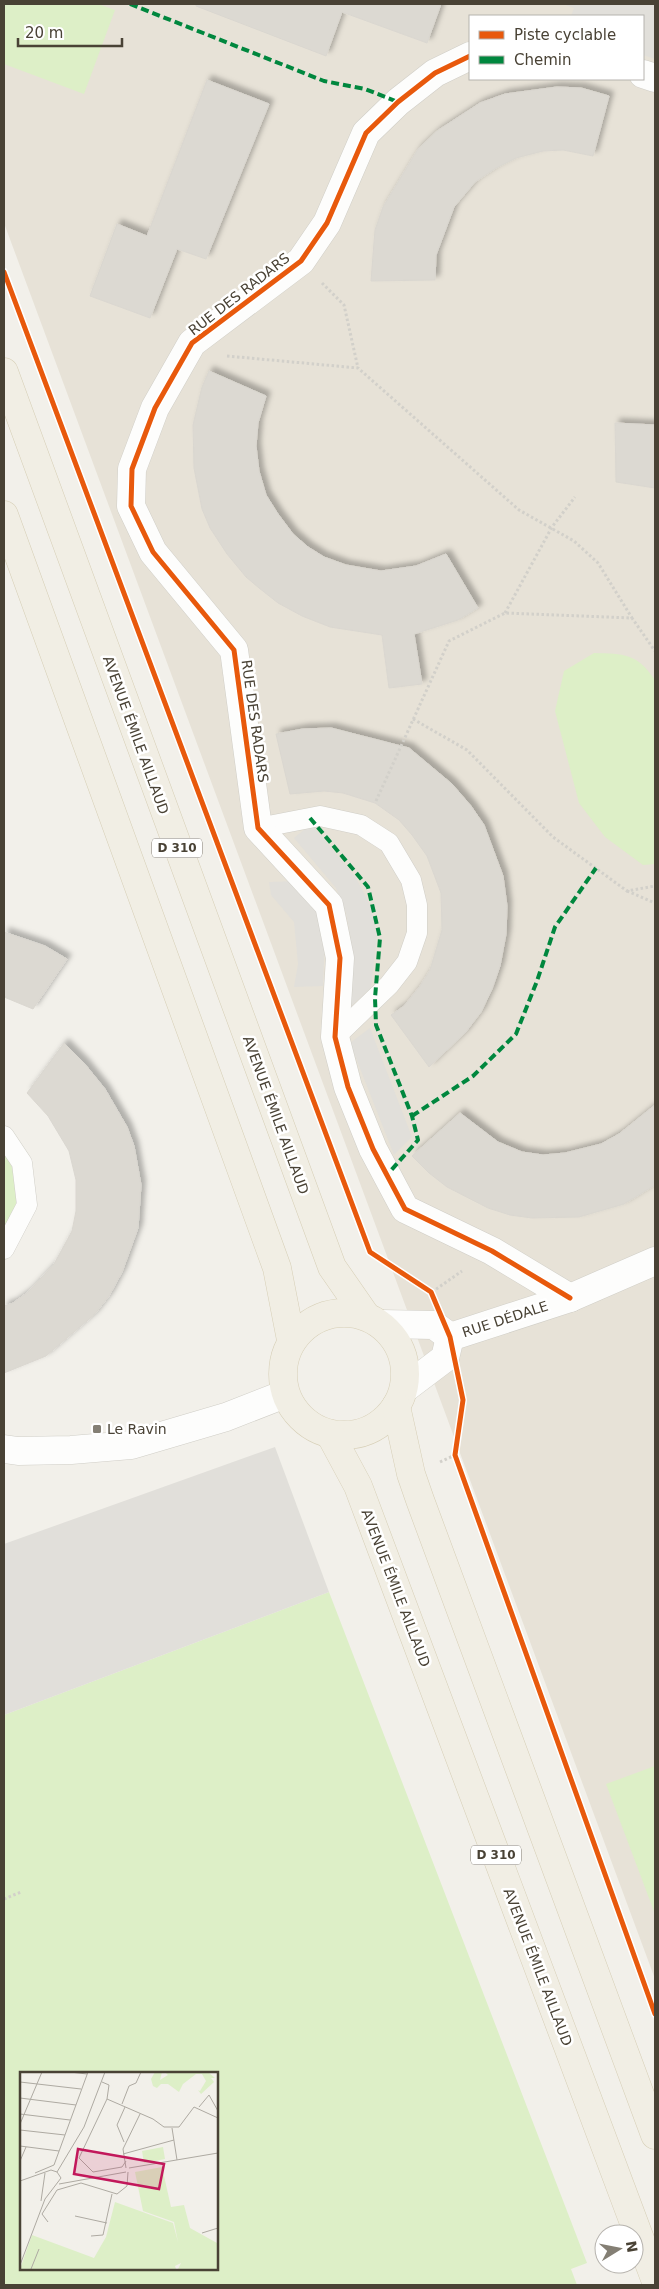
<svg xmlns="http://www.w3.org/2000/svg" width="659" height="2289" font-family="'DejaVu Sans',sans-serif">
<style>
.residential{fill:#e7e2d7;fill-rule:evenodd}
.green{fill:#ddefc7;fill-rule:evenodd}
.parking{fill:#e1dfda}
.building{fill:#dcd9d2;stroke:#dad7d0;filter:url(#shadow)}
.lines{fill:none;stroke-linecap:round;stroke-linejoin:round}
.service-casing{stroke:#d0cec7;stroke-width:21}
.minor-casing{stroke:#d0cec7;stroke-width:29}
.primary-casing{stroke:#d6ceb5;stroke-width:29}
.path{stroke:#d2d0ca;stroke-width:3;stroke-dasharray:2.5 2.5;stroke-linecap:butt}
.service{stroke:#fdfdfc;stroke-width:20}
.minor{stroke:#fdfdfc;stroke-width:28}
.primary{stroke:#f1eee4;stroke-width:28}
.quiet{stroke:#00873e;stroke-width:4;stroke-dasharray:8 4;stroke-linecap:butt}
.cycleway-casing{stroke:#fff;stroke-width:8}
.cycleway{stroke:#e8590c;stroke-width:5}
.poi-dot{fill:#847f74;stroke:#fff;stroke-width:2}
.labels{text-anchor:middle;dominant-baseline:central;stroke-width:5;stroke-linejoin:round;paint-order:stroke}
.shield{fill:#fff;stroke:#807b72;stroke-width:1}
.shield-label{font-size:12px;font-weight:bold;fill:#494235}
.street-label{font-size:14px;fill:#494235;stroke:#fff}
.poi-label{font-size:14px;fill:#494235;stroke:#fff;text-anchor:start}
.inset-road{fill:none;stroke:#aeaaa2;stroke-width:1}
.view{fill:#c2185b;fill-opacity:0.15;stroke:#c2185b;stroke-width:2.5}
.inset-edge{fill:none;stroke:#494235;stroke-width:2.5}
</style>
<defs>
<filter id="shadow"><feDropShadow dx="4.5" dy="-4.5" stdDeviation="2.5" flood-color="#0004"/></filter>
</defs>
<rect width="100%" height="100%" fill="#f2f0ea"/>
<path class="residential" d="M 4,4 L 655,4 L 655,1979 L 4,223 ZM 470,16 L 643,16 L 643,79 L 470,79 Z"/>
<g class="green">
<path d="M 4,4 L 98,4 L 115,10 L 84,94 L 4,64 Z"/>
<path d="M 594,653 C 624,654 637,653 655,680 L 655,864 L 643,865 L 605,837 L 579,803 L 555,711 L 564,671 Z"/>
<path d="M 4,1154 C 26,1183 18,1205 4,1235 Z"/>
<path d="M 329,1592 L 587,2263 L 571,2269 L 577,2285 L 4,2285 L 4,1715 ZM 21,2073 L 216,2073 L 216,2268 L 21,2268 Z"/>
<path d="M 655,1766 L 655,1914 L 606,1784 Z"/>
</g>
<g class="parking">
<path d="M 563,4 L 655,4 L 655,59 L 643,55 L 643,16 L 571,16 L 574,8 Z"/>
<path d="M 311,824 L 356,878 L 370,905 L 377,935 L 371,988 L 348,1009 L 351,940 L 346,913 L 336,888 L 294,838 Z"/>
<path d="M 297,881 L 319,913 L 325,935 L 323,986 L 294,987 L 298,964 L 294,922 L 271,895 L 269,882 Z"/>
<path d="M 370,1028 L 412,1137 L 394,1155 L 350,1043 Z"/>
<path d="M 275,1447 L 329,1592 L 4,1715 L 4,1544 Z"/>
</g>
<g class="building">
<path d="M 196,4 L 441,4 L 427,43 L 342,12 L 326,56 L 196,6 Z"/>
<path d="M 207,80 L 269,104 L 206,259 L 177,249 L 150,318 L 90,296 L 117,224 L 147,236 Z"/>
<path d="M 557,87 L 581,88 L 609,96 L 593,156 L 563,150 L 543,151 L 516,158 L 496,168 L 475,182 L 454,207 L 436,255 L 435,280 L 371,281 L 375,230 L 383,207 L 418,149 L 437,131 L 480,103 L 505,94 Z"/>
<path d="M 209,371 L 266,396 L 258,423 L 256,446 L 259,471 L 266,495 L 278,514 L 293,534 L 308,547 L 324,557 L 346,565 L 381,571 L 416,566 L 446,554 L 478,608 L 458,620 L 414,634 L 422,684 L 389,688 L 382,635 L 330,627 L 302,616 L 278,603 L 259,588 L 246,577 L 227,554 L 210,528 L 202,509 L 194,468 L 193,425 L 202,387 Z"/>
<path d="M 615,423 L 655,425 L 655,488 L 616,482 Z"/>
<path d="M 331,728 L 409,748 L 452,784 L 471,806 L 484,825 L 503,876 L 507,906 L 506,934 L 500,966 L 492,989 L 481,1012 L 465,1033 L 429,1067 L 391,1015 L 404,1006 L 420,986 L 430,970 L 442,930 L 441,893 L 427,856 L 412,835 L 399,820 L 375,803 L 343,793 L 324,791 L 290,794 L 276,734 L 303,729 Z"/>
<path d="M 4,932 L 45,946 L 67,959 L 33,1009 L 4,997 Z"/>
<path d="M 64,1043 L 84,1063 L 105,1089 L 127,1127 L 134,1146 L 141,1185 L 138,1228 L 122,1272 L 109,1296 L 94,1315 L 46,1356 L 4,1373 L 4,1306 L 13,1303 L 28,1292 L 54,1264 L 72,1231 L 76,1211 L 76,1180 L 69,1151 L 48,1116 L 27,1093 Z"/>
<path d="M 655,1105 L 655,1185 L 624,1204 L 579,1217 L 532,1218 L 510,1215 L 488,1208 L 447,1187 L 429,1173 L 412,1156 L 460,1113 L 498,1142 L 522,1152 L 543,1155 L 565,1153 L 601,1144 L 619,1134 Z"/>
</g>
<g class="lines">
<g class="service-casing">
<g id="service">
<path d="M 258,828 L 320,816 L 361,825 L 389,843 L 411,880 L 417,905 L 417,933 L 407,962 L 389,985 L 335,1037"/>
<path d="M 4,1136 L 22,1163 L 27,1205 L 4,1249"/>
</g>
</g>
<g class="minor-casing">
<g id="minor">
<path d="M 470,56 L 435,73 L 398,102 L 366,133 L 327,223 L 301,261 L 192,343 L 155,408 L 132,469 L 131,506 L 153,552 L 234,650 L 258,828 L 329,905 L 340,958 L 335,1037 L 348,1087 L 373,1149 L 405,1209 L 492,1251 L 570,1298"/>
<path d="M 643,74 L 655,78"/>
<path d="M 381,1324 L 434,1325 L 450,1337"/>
<path d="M 450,1337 L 570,1298 L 655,1261"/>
<path d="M 404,1389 L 445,1358 L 450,1337"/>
<path d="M 4,1449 L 18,1451 L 71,1450 L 131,1445 L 226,1417 L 285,1394"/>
</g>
</g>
<g class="primary-casing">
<g id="primary">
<path d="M 4,372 L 332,1267 L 366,1316"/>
<path d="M 4,515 L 277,1268 L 291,1340"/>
<circle cx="344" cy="1374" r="61"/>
<path d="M 396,1406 L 411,1474 L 420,1500 L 655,2135"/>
<path d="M 330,1434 L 358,1486 L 655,2279"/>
</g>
</g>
<g class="path">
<path d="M 4,272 L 370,1252 L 431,1292"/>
<path d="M 322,283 L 344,305 L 358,368"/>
<path d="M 227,356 L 358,368 L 519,510 L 574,541 L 598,563 L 632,618"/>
<path d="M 505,613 L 552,527 L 575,497"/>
<path d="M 413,719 L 467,750 L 553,837 L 627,891 L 655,886"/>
<path d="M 376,801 L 449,641 L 505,613 L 632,618 L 655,651"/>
<path d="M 627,891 L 655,903"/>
<path d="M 4,997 L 4,996"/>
<path d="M 432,1292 L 462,1271"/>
<path d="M 460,1386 L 463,1400 L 455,1455 L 655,2014"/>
<path d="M 440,1462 L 455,1455"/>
<path d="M 4,1899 L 21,1892"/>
</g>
<use href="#service" class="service"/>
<use href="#minor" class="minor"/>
<use href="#primary" class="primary"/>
<g class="quiet">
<path d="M 130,4 L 324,81 L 365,89 L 398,102"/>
<path d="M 310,818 L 368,887 L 380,938 L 375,998 L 376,1025 L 412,1116 L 418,1140 L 387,1175"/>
<path d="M 412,1116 L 473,1076 L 516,1034 L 537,981 L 555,927 L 596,868"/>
</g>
<g class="cycleway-casing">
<g id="cycleway">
<path d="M 470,56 L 435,73 L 398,102 L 366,133 L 327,223 L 301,261 L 192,343 L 155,408 L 132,469 L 131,506 L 153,552 L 234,650 L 258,828 L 329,905 L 340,958 L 335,1037 L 348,1087 L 373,1149 L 405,1209 L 492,1251 L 570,1298"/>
<path d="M 4,272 L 370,1252 L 431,1292 L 450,1337 L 463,1400 L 455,1455 L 655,2014"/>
</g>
</g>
<use href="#cycleway" class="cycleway"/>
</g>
<rect class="poi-dot" x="92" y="1424" width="10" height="10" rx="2.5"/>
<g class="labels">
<g class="shield">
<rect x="152" y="838.5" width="50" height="19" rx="4"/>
<rect x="471" y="1845.5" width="50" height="19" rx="4"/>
</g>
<g class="shield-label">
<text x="177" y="848">D 310</text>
<text x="496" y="1855">D 310</text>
</g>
<g class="street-label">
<text transform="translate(239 294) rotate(-38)">RUE DES RADARS</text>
<text transform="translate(255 721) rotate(82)">RUE DES RADARS</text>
<text transform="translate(136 735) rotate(70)">AVENUE ÉMILE AILLAUD</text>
<text transform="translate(276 1115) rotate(70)">AVENUE ÉMILE AILLAUD</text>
<text transform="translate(505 1319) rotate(-18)">RUE DÉDALE</text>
<text transform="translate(396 1588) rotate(69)">AVENUE ÉMILE AILLAUD</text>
<text transform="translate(538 1967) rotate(69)">AVENUE ÉMILE AILLAUD</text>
</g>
<g class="poi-label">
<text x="107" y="1429">Le Ravin</text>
</g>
</g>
<g transform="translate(20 2072)">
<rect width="198" height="198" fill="#f2f0ea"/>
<path d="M 135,0 L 142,0 L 140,8 L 148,3 L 145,0 L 188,0 L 195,6 L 191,6 L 194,10 L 181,22 L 178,18 L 180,19 L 186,9 L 182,2 L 176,2 L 163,12 L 159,20 L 148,12 L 141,12 L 137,16 L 133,14 L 131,7 ZM 143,75 L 145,87 L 124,91 L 122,79 ZM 142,95 L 151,135 L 164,133 L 170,156 L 197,171 L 197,197 L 158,197 L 161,191 L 155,194 L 156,197 L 0,197 L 12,163 L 74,186 L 86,165 L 95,130 L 153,151 L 158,170 L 154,150 L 123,139 L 115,100 Z" fill="#ddefc7"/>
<path class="inset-road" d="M 50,0 L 67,2M 0,10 L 61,17M 82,10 L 89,13 L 87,27 L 133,47 L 144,55 L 159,55 L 174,35 L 198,46M 0,26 L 56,33M 87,27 L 59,86 L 73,100 L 102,95 L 106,89M 102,32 L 109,14 L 116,11 L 121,0M 179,35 L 189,23 L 198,39M 0,42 L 50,48M 0,52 L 22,0M 152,56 L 157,88M 0,58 L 45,63M 104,70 L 97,53 L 105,35M 0,74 L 39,79M 103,82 L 154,68M 0,89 L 6,75M 106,96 L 103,77 L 120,42M 109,96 L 198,81M 37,100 L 64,55 L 85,0M 15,101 L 34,93 L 68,0M 0,109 L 31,98 L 37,100 L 41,106 L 25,127 L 0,193M 39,112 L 106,100M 21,129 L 25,101M 55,144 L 87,151M 28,150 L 22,142 L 37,118 L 61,111 L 97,122 L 107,114 L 108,100M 182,161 L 198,156M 71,164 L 83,163 L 92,122M 11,197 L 19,177"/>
<path class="view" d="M 58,77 L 144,92 L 139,117 L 54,102 Z"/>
<rect width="198" height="198" class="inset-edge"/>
</g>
<rect width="659" height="2289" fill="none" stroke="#494235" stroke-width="10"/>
<rect x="469" y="15" width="175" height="65" fill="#ffffff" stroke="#b6b3ae"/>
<rect x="479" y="31" width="25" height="8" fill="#e8590c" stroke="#b6b3ae"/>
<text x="514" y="40" font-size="15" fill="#494235">Piste cyclable</text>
<rect x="479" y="56" width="25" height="8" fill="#00873e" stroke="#b6b3ae"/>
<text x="514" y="65" font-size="15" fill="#494235">Chemin</text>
<g transform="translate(619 2249) rotate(80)"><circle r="24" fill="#ffffff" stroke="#b6b3ae"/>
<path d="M0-4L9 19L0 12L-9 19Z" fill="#847f74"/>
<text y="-8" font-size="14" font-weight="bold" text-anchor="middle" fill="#494235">N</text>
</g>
<path d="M18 38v8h104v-8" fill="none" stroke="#494235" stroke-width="2.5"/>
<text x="25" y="38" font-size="15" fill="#494235" stroke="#ffffff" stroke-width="4" paint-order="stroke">20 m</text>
</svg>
